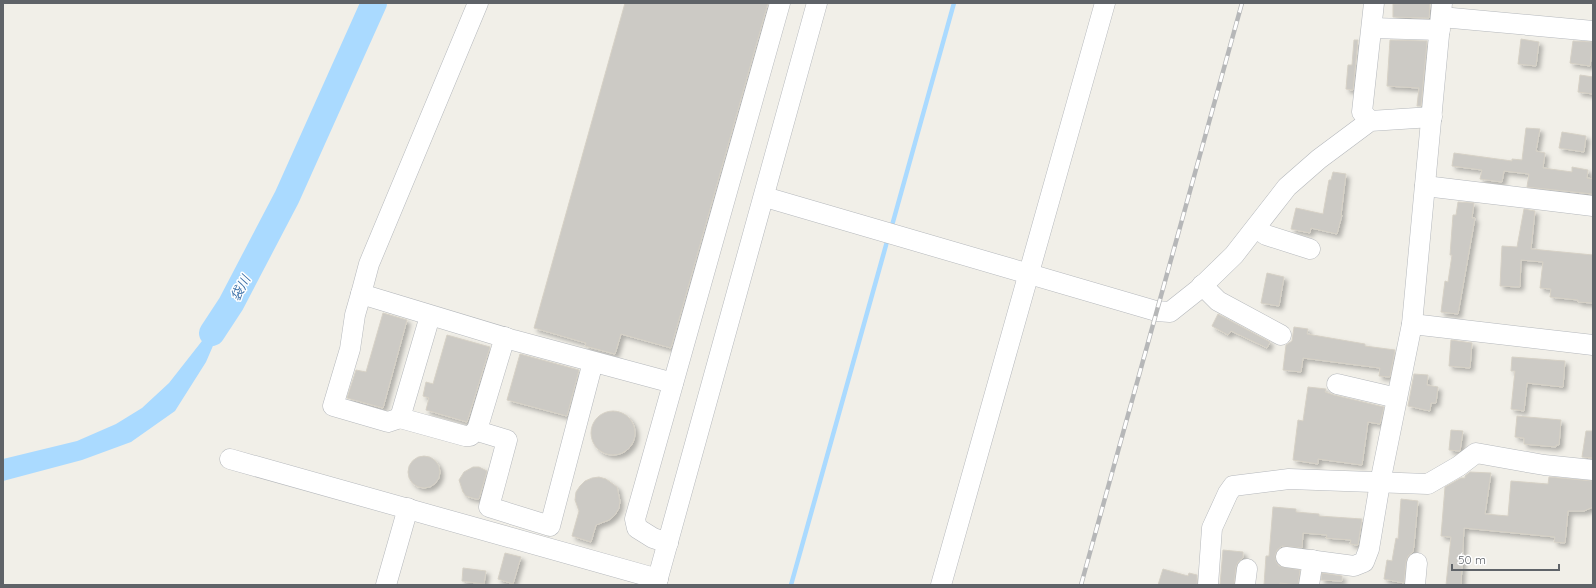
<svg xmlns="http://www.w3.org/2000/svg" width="1596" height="588" font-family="Quicksand,'Noto Sans JP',sans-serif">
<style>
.water{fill:#aadaff}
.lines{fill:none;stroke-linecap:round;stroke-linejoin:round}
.stream{stroke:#aadaff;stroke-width:4.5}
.river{stroke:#aadaff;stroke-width:26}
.building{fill:#cccac5;stroke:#d6d1c6;filter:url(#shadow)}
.minor-casing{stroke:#b5b8bc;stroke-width:21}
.minor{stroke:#fff;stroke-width:20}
.rail-casing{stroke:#b6b7b8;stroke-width:4.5}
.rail{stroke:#fff;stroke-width:3;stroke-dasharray:9;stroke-linecap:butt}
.labels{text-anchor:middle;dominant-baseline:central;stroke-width:3;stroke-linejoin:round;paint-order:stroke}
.water-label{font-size:13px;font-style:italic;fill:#4174aa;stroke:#fff}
</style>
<defs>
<filter id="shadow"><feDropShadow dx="3.5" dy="3.5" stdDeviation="2" flood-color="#0004"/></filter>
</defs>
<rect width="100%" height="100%" fill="#f1efe8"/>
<path class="water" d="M 231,304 L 206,362 L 175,411 L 131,442 L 82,460 L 3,481 L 3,459 L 77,441 L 116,424 L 142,408 L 169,383 Z"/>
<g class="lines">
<g class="stream">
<path d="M 891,229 L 954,3"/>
<path d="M 791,585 L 888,238"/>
</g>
<path class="river" d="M 212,333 L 231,304 L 287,197 L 374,3"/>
</g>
<g class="building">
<path d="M 625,3 L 768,3 L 671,348 L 621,334 L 615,354 L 585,346 L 586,343 L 534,328 Z"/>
<path d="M 1417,3 L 1430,3 L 1429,18 L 1393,17 L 1393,4 Z"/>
<path d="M 1521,39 L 1539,42 L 1536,66 L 1518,64 Z"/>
<path d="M 1354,40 L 1358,40 L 1353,90 L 1346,89 L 1348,65 L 1352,65 Z"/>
<path d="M 1390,40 L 1427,41 L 1421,106 L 1417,106 L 1419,88 L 1387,86 Z"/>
<path d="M 1573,41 L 1593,42 L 1590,66 L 1570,63 Z"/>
<path d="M 1580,75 L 1593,77 L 1593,94 L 1578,92 Z"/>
<path d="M 1526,128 L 1540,129 L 1536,151 L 1545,153 L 1543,168 L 1572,172 L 1572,167 L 1588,170 L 1587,178 L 1593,179 L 1593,194 L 1527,187 L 1529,174 L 1504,171 L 1502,182 L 1480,179 L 1482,170 L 1452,166 L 1454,153 L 1512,161 L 1512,159 L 1522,160 Z"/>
<path d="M 1562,132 L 1586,136 L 1584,152 L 1559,148 Z"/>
<path d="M 1333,172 L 1346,174 L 1341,215 L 1342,215 L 1337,234 L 1311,228 L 1310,233 L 1291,229 L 1296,208 L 1323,214 L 1329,180 L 1331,180 Z"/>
<path d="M 1458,202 L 1474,203 L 1472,218 L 1475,218 L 1458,314 L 1441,312 L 1445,281 L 1448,282 L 1452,255 L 1450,255 L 1453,215 L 1456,215 Z"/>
<path d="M 1524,209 L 1535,211 L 1531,249 L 1593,255 L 1593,303 L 1578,302 L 1578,300 L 1550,297 L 1551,289 L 1540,288 L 1543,262 L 1521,260 L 1520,287 L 1500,286 L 1502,246 L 1517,247 Z"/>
<path d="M 1267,273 L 1284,277 L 1279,306 L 1261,303 Z"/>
<path d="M 383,313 L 407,320 L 383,408 L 347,398 L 356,370 L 366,372 Z"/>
<path d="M 1218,314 L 1270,342 L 1267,348 L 1231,331 L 1228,335 L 1212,326 Z"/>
<path d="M 1294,327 L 1308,329 L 1307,334 L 1365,344 L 1365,346 L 1395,350 L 1390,377 L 1379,376 L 1380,368 L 1303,358 L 1301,372 L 1283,370 L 1286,345 L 1292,341 Z"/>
<path d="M 447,335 L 490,347 L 467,422 L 426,410 L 429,398 L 423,396 L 426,382 L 433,384 Z"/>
<path d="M 1451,340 L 1472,343 L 1470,368 L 1449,366 Z"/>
<path d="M 520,354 L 579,370 L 567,416 L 507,400 Z"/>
<path d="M 1512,357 L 1565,361 L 1563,387 L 1527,383 L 1524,411 L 1511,409 L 1515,371 L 1511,371 Z"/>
<path d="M 1414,374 L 1428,375 L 1427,385 L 1438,387 L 1436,403 L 1431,403 L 1430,411 L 1408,406 Z"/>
<path d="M 1308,387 L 1326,389 L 1325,392 L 1334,395 L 1384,407 L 1380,424 L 1368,422 L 1362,465 L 1318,459 L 1318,464 L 1293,460 L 1298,420 L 1303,421 Z"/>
<circle cx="613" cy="433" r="22"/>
<path d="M 1517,416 L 1561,420 L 1559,445 L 1556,445 L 1556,447 L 1524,444 L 1524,438 L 1515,437 Z"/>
<path d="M 1451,430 L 1463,431 L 1460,451 L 1449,450 Z"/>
<path d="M 1586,431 L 1593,431 L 1593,458 L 1582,457 Z"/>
<circle cx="424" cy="472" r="16"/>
<path d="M 473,467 L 479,467 L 487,471 L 479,499 L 476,499 L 466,496 L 463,492 L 459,480 L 464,472 Z"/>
<path d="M 1470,472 L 1491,473 L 1485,514 L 1508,516 L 1511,481 L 1548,484 L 1549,477 L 1593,481 L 1593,507 L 1584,511 L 1568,511 L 1565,543 L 1554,542 L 1555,537 L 1464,528 L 1461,585 L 1446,585 L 1451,537 L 1441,536 L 1445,487 L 1461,478 L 1465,478 L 1465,476 Z"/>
<path d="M 599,477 L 606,479 L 617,487 L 620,501 L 619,508 L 615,515 L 609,520 L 596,525 L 591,542 L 572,536 L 579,511 L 575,500 L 576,492 L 580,486 L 585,481 L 592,478 Z"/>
<path d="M 1401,499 L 1418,501 L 1414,545 L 1413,552 L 1408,556 L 1406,562 L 1404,583 L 1384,579 L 1387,560 L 1392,561 L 1396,538 L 1398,539 Z"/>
<path d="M 1273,507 L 1296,509 L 1296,512 L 1319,514 L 1319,516 L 1362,519 L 1358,545 L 1350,544 L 1351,540 L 1326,538 L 1327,535 L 1303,533 L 1302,548 L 1282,546 L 1277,550 L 1275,556 L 1276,562 L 1279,566 L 1300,570 L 1298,585 L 1280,583 L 1280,585 L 1264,585 L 1266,556 L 1269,556 Z"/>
<path d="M 1223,550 L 1243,552 L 1243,558 L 1238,562 L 1236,567 L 1234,585 L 1220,585 Z"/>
<path d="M 505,553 L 521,557 L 513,584 L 498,579 Z"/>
<path d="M 463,568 L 486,571 L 484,584 L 462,581 Z"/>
<path d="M 1163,569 L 1188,576 L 1189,573 L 1197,575 L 1197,585 L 1158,585 Z"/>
<path d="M 1322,573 L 1342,576 L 1342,581 L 1321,580 Z"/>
</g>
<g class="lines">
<g class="minor-casing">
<g id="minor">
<path d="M 1441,17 L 1593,31"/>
<path d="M 1372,28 L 1440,30"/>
<path d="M 1370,121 L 1362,112 L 1374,3"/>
<path d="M 1425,186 L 1593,206"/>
<path d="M 765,197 L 1156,311 L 1170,312 L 1199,289 L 1234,255 L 1287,187 L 1319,159 L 1370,121 L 1432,117"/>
<path d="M 1256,228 L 1266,235 L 1310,249"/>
<path d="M 1202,285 L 1218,301 L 1281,335"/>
<path d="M 361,294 L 369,264 L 478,3"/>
<path d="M 430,316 L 400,418 L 465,436 L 470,436 L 477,430 L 484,433 L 507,440 L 489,507 L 550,526 L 593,362"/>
<path d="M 1412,324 L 1593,345"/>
<path d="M 1337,384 L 1397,398"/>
<path d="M 400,418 L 388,422 L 333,406 L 350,349 L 355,315 L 361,294 L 513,340 L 673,383"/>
<path d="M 477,430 L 505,337"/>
<path d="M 230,459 L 658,579"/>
<path d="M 668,543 L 653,538 L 637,528 L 635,519 L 780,3"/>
<path d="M 1286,557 L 1354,566 L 1364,562 L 1369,549 L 1380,483 L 1412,324 L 1442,3"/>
<path d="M 386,585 L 408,508"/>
<path d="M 656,585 L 817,3"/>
<path d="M 941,585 L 1105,3"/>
<path d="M 1208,585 L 1212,528 L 1228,493 L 1233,486 L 1289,479 L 1428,484 L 1459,466 L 1476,453 L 1544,465 L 1593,470"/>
<path d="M 1245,585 L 1247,569"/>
<path d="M 1309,585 L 1313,560"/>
<path d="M 1415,585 L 1417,563"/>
</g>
</g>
<use href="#minor" class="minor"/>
<g class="rail-casing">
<path id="rail" d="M 1081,585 L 1242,3"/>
</g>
<use href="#rail" class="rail"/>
</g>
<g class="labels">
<g class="water-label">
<text transform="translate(240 288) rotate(-62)">袋川</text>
</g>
</g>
<rect width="1596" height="588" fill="none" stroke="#5f6368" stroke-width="8"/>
<path d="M1452 564v6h107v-6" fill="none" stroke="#5f6368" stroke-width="2"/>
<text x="1458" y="564" font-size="12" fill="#5f6368" stroke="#ffffff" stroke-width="3" paint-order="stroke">50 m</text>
</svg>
